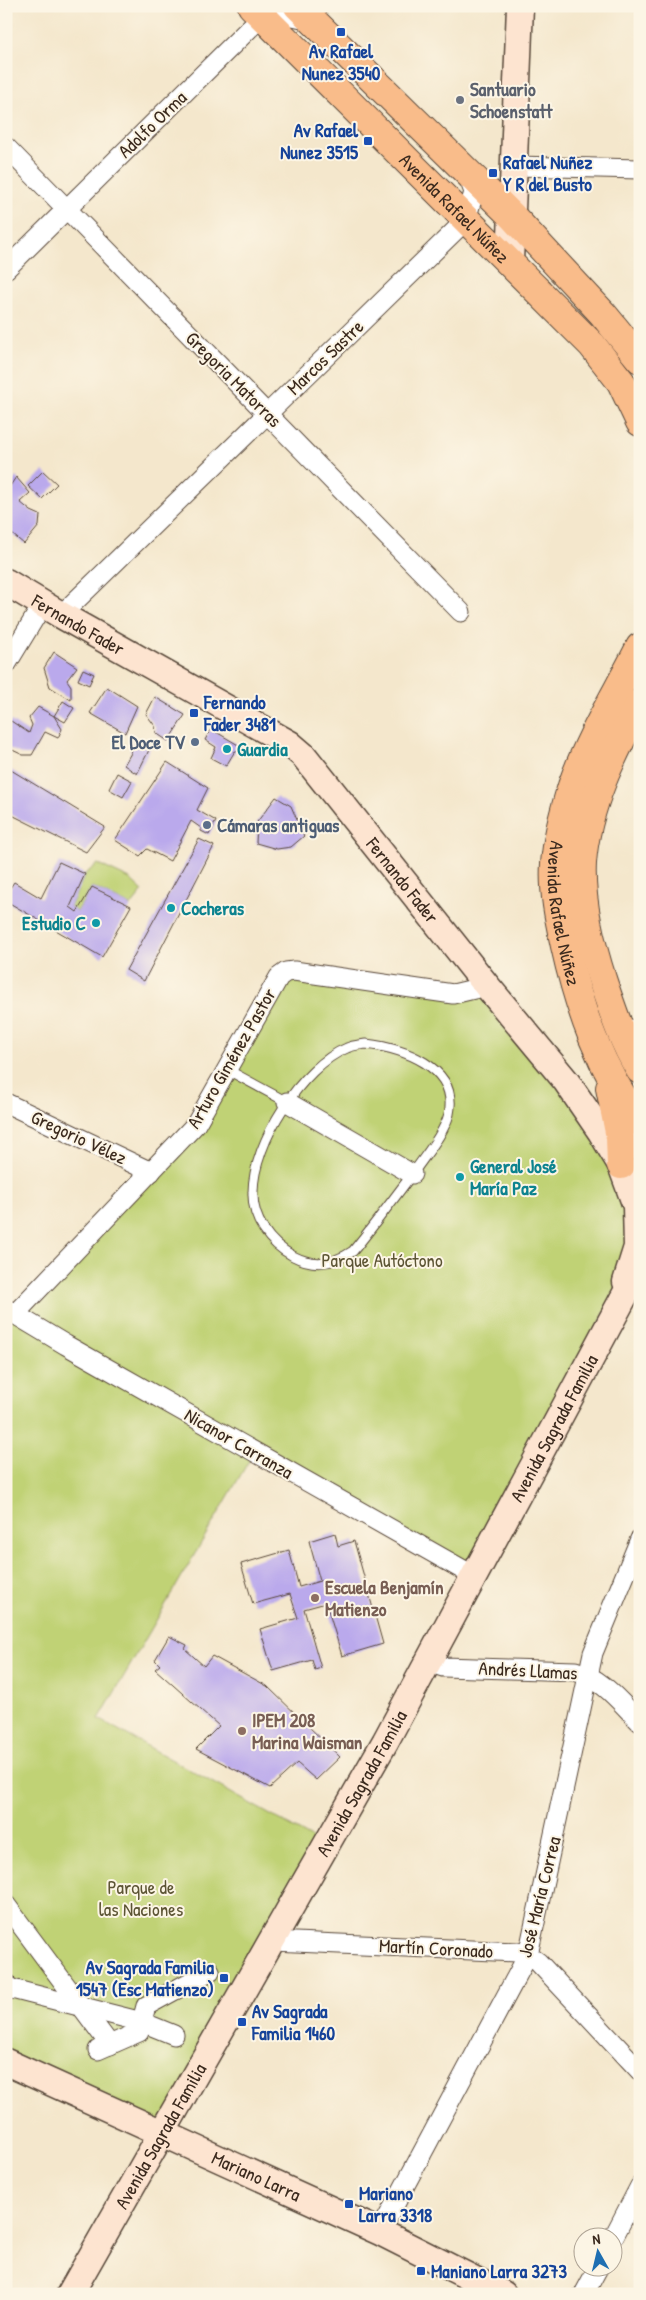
<svg xmlns="http://www.w3.org/2000/svg" width="646" height="2300" font-family="'Patrick Hand',sans-serif">
<style>
.green{fill:#c0d275;stroke:#7e7e4a}
.building{fill:#baa9ec}
.lines{fill:none;stroke-linecap:round;stroke-linejoin:round}
.lane-casing{stroke:#574638;stroke-width:11}
.street-casing{stroke:#574638;stroke-width:21}
.secondary-casing{stroke:#574638;stroke-width:29}
.primary-casing{stroke:#574638;stroke-width:30}
.lane{stroke:#fff;stroke-width:9}
.street{stroke:#fff;stroke-width:19}
.secondary{stroke:#fde4d0;stroke-width:26}
.primary{stroke:#f9bc8a;stroke-width:28}
.transit-dot{fill:#1a4fb4;stroke:#fcf5e5;stroke-width:2}
.worship-dot{fill:#6b7280;stroke:#fcf5e5;stroke-width:2}
.service-dot{fill:#5c6f8a;stroke:#fcf5e5;stroke-width:2}
.culture-dot{fill:#0f9aa8;stroke:#fcf5e5;stroke-width:2}
.education-dot{fill:#8d6e63;stroke:#fcf5e5;stroke-width:2}
.labels{text-anchor:middle;dominant-baseline:central;stroke-width:4;stroke-linejoin:round;paint-order:stroke}
.transit-label{font-size:19px;font-weight:bold;fill:#164399;stroke:#fcf5e5;text-anchor:start}
.worship-label{font-size:19px;font-weight:bold;fill:#5b616d;stroke:#fcf5e5;text-anchor:start}
.street-label{font-size:19px;fill:#3b2a1e;stroke:#fcf5e5}
.service-label{font-size:19px;font-weight:bold;fill:#4e5e75;stroke:#fcf5e5;text-anchor:end}
.culture-label{font-size:19px;font-weight:bold;fill:#0d838f;stroke:#fcf5e5;text-anchor:start}
.park-label{font-size:19px;fill:#5c5434;stroke:#fcf5e5}
.education-label{font-size:19px;font-weight:bold;fill:#785e54;stroke:#fcf5e5;text-anchor:start}
</style>
<rect width="100%" height="100%" fill="#fcf5e5"/>
<filter id="ink" filterUnits="userSpaceOnUse"><feTurbulence type="fractalNoise" baseFrequency=".02" numOctaves="2"/><feDisplacementMap in="SourceGraphic" scale="10" xChannelSelector="R" yChannelSelector="G"/><feConvolveMatrix kernelMatrix="1 2 1 2 8 2 1 2 1" color-interpolation-filters="sRGB"/></filter>
<filter id="wash" filterUnits="userSpaceOnUse"><feTurbulence type="fractalNoise" baseFrequency=".0096" numOctaves="4" result="noise"/><feDisplacementMap in="SourceGraphic" scale="20" xChannelSelector="R" yChannelSelector="G"/><feGaussianBlur stdDeviation="1.12" result="paint"/><feColorMatrix in="noise" values="0 0 0 0 0 0 0 0 0 0 0 0 0 0 0 0 0 1.4 0 .05"/><feComposite in="paint" operator="in"/></filter>
<g filter="url(#wash)">
<rect width="100%" height="100%" fill="#f4e7cc"/>
<g class="green">
<path d="M 98,864 L 130,879 L 143,891 L 131,906 L 92,887 L 77,912 L 70,907 L 85,874 Z"/>
<path d="M 294,971 L 453,994 L 487,986 L 601,1132 L 637,1247 L 474,1576 L 254,1452 L 99,1719 L 326,1846 L 163,2132 L 6,2061 L 6,1309 L 16,1313 L 196,1124 Z"/>
</g>
<g id="blocks">
<g class="building">
<path d="M 43,471 L 57,484 L 42,499 L 28,486 Z"/>
<path d="M 16,477 L 30,493 L 20,502 L 31,511 L 40,515 L 39,526 L 24,544 L 6,529 L 6,492 Z"/>
<path d="M 54,652 L 77,667 L 67,680 L 71,686 L 71,700 L 50,687 L 44,668 Z"/>
<path d="M 83,669 L 94,674 L 89,685 L 78,680 Z"/>
<path d="M 107,687 L 137,706 L 125,733 L 90,713 Z"/>
<path d="M 155,697 L 185,715 L 168,741 L 156,733 L 155,726 L 146,714 Z"/>
<path d="M 63,701 L 74,708 L 65,722 L 54,716 Z"/>
<path d="M 38,707 L 54,716 L 62,729 L 58,738 L 45,732 L 32,755 L 23,755 L 6,747 L 6,727 L 11,721 L 29,733 L 32,725 L 29,718 Z"/>
<path d="M 211,729 L 240,746 L 237,752 L 235,751 L 226,766 L 211,758 L 216,747 L 205,740 Z"/>
<path d="M 139,741 L 150,748 L 137,774 L 124,765 L 131,753 L 130,748 Z"/>
<path d="M 167,762 L 208,788 L 197,810 L 216,821 L 209,835 L 201,831 L 201,828 L 191,821 L 170,861 L 147,849 L 140,856 L 115,840 Z"/>
<path d="M 6,767 L 105,827 L 86,852 L 6,812 Z"/>
<path d="M 117,773 L 132,781 L 123,797 L 109,789 Z"/>
<path d="M 276,797 L 291,806 L 304,836 L 291,847 L 277,849 L 256,843 L 257,822 Z"/>
<path d="M 199,839 L 214,846 L 144,981 L 126,970 Z"/>
<path d="M 59,862 L 85,874 L 70,907 L 77,912 L 92,887 L 131,906 L 102,957 L 6,901 L 6,894 L 14,882 L 41,898 Z"/>
<path d="M 335,1533 L 338,1546 L 354,1541 L 383,1644 L 342,1656 L 326,1603 L 304,1609 L 321,1668 L 315,1670 L 312,1660 L 273,1671 L 260,1629 L 298,1618 L 290,1594 L 253,1604 L 241,1564 L 289,1550 L 299,1587 L 320,1581 L 309,1541 Z"/>
<path d="M 169,1636 L 187,1645 L 185,1649 L 204,1666 L 212,1656 L 267,1686 L 340,1757 L 316,1780 L 297,1763 L 270,1788 L 196,1749 L 219,1726 L 155,1669 L 160,1665 L 155,1660 Z"/>
</g>
</g>
</g>
<g filter="url(#ink)">
<use href="#blocks" fill-opacity="0" stroke="#574638" stroke-width="1"/>
<g class="lines">
<g class="lane-casing">
<g id="lane">
<path d="M 366,1044 C 401,1048 459,1066 449,1114 C 444,1133 427,1153 416,1169 C 395,1197 375,1224 353,1251 C 334,1264 314,1267 293,1256 C 269,1243 252,1219 253,1192 C 253,1143 302,1066 347,1048 C 353,1045 360,1045 366,1044 Z"/>
<path d="M 226,1069 L 287,1102"/>
</g>
</g>
<g class="street-casing">
<g id="street">
<path d="M 6,147 L 461,612"/>
<path d="M 515,166 L 640,169"/>
<path d="M 6,269 L 262,16 L 279,13 L 311,20"/>
<path d="M 61,615 L 466,220 L 474,192 L 467,174"/>
<path d="M 6,665 L 43,604"/>
<path d="M 619,1028 L 640,1030"/>
<path d="M 287,1102 L 412,1174"/>
<path d="M 6,1103 L 151,1172"/>
<path d="M 6,1309 L 66,1345 L 474,1576"/>
<path d="M 16,1313 L 196,1124 L 279,977 L 286,972 L 294,971 L 453,994 L 487,986"/>
<path d="M 428,1662 L 443,1667 L 575,1671 C 602,1678 621,1703 640,1722"/>
<path d="M 6,1905 L 110,2045"/>
<path d="M 273,1941 L 517,1952 L 528,1955 L 538,1962 L 640,2071"/>
<path d="M 6,1983 L 8,1988 L 142,2022 L 174,2035"/>
<path d="M 98,2050 L 139,2032 L 146,2006 L 210,1971"/>
<path d="M 380,2232 L 528,1955 L 593,1653 L 640,1539"/>
<path d="M 613,2238 L 640,2186"/>
<path d="M 584,2294 L 598,2268"/>
</g>
</g>
<g class="secondary-casing">
<g id="secondary">
<path d="M 510,262 L 520,6"/>
<path id="s1" d="M 6,582 L 61,615 L 290,744 L 304,756 L 487,986 L 566,1081 L 601,1132 L 621,1165 L 636,1206 L 637,1247 L 626,1282"/>
<path d="M 606,1123 L 620,1137 L 640,1147"/>
<path id="s2" d="M 6,2062 L 380,2232 L 503,2294"/>
<path id="s3" d="M 70,2294 L 385,1742 L 640,1267"/>
</g>
</g>
<g class="primary-casing">
<g id="primary">
<path id="s4" d="M 252,6 L 592,345 L 621,382 L 640,422"/>
<path d="M 298,6 L 512,216 L 603,314 L 640,359"/>
<path id="s5" d="M 640,647 C 617,693 589,737 572,786 C 564,811 557,838 555,864 C 553,891 559,919 565,946 C 579,1009 600,1069 640,1122"/>
<path d="M 640,703 C 614,752 586,806 582,863 C 580,902 591,945 603,982 C 613,1012 623,1042 640,1070"/>
<path d="M 610,1088 L 620,1137 L 621,1165"/>
</g>
</g>
<use href="#lane" class="lane"/>
<use href="#street" class="street"/>
<use href="#secondary" class="secondary"/>
<use href="#primary" class="primary"/>
</g>
</g>
<g class="transit-dot">
<rect x="336" y="27" width="10" height="10" rx="2.5"/>
<rect x="363" y="136" width="10" height="10" rx="2.5"/>
<rect x="488" y="168" width="10" height="10" rx="2.5"/>
<rect x="189" y="708" width="10" height="10" rx="2.5"/>
<rect x="219" y="1973" width="10" height="10" rx="2.5"/>
<rect x="237" y="2017" width="10" height="10" rx="2.5"/>
<rect x="344" y="2199" width="10" height="10" rx="2.5"/>
<rect x="416" y="2266" width="10" height="10" rx="2.5"/>
</g>
<circle class="worship-dot" cx="460" cy="100" r="5"/>
<g class="service-dot">
<circle cx="195" cy="742" r="5"/>
<circle cx="207" cy="825" r="5"/>
</g>
<g class="culture-dot">
<circle cx="227" cy="749" r="5"/>
<circle cx="171" cy="908" r="5"/>
<circle cx="96" cy="923" r="5"/>
<circle cx="460" cy="1177" r="5"/>
</g>
<g class="education-dot">
<circle cx="315" cy="1598" r="5"/>
<circle cx="242" cy="1731" r="5"/>
</g>
<g class="labels">
<g class="transit-label">
<text x="341" y="51" text-anchor="middle">Av Rafael<tspan x="341" dy="22">Nunez 3540</tspan></text>
<text x="358" y="130" text-anchor="end">Av Rafael<tspan x="358" dy="22">Nunez 3515</tspan></text>
<text x="503" y="162">Rafael Nuñez<tspan x="503" dy="22">Y R del Busto</tspan></text>
<text x="204" y="702">Fernando<tspan x="204" dy="22">Fader 3481</tspan></text>
<text x="214" y="1967" text-anchor="end">Av Sagrada Familia<tspan x="214" dy="22">1547 (Esc Matienzo)</tspan></text>
<text x="252" y="2011">Av Sagrada<tspan x="252" dy="22">Familia 1460</tspan></text>
<text x="359" y="2193">Mariano<tspan x="359" dy="22">Larra 3318</tspan></text>
<text x="431" y="2271">Maniano Larra 3273</text>
</g>
<g class="worship-label">
<text x="470" y="89">Santuario<tspan x="470" dy="22">Schoenstatt</tspan></text>
</g>
<g class="street-label">
<text transform="translate(152 124) rotate(-44)">Adolfo Orma</text>
<text stroke="none"><textPath href="#s4" startOffset="286">Avenida Rafael Núñez</textPath></text>
<text transform="translate(325 357) rotate(-44)">Marcos Sastre</text>
<text transform="translate(234 379) rotate(45)">Gregoria Matorras</text>
<text stroke="none"><textPath href="#s1" startOffset="84">Fernando Fader</textPath></text>
<text stroke="none"><textPath href="#s1" startOffset="504">Fernando Fader</textPath></text>
<text stroke="none"><textPath href="#s5" startOffset="285">Avenida Rafael Núñez</textPath></text>
<text transform="translate(231 1058) rotate(-60)">Arturo Giménez Pastor</text>
<text transform="translate(79 1137) rotate(25)">Gregorio Vélez</text>
<text stroke="none"><textPath href="#s3" startOffset="992">Avenida Sagrada Familia</textPath></text>
<text transform="translate(239 1443) rotate(30)">Nicanor Carranza</text>
<text transform="translate(528 1670) rotate(3)">Andrés Llamas</text>
<text stroke="none"><textPath href="#s3" startOffset="588">Avenida Sagrada Familia</textPath></text>
<text transform="translate(539 1897) rotate(-76)">José María Correa</text>
<text transform="translate(436 1948) rotate(3)">Martín Coronado</text>
<text stroke="none"><textPath href="#s3" startOffset="182">Avenida Sagrada Familia</textPath></text>
<text stroke="none"><textPath href="#s2" startOffset="275">Mariano Larra</textPath></text>
</g>
<g class="service-label">
<text x="185" y="742">El Doce TV</text>
<text x="217" y="825" text-anchor="start">Cámaras antiguas</text>
</g>
<g class="culture-label">
<text x="237" y="749">Guardia</text>
<text x="181" y="908">Cocheras</text>
<text x="86" y="923" text-anchor="end">Estudio C</text>
<text x="470" y="1166">General José<tspan x="470" dy="22">María Paz</tspan></text>
</g>
<g class="park-label">
<text x="382" y="1260">Parque Autóctono</text>
<text x="141" y="1887">Parque de<tspan x="141" dy="22">las Naciones</tspan></text>
</g>
<g class="education-label">
<text x="325" y="1587">Escuela Benjamín<tspan x="325" dy="22">Matienzo</tspan></text>
<text x="252" y="1720">IPEM 208<tspan x="252" dy="22">Marina Waisman</tspan></text>
</g>
</g>
<rect width="646" height="2300" fill="none" stroke="#fcf5e5" stroke-width="25"/>
<g transform="translate(598 2252) rotate(352)"><circle r="24" fill="#fcf5e5" stroke="#afa495"/>
<path d="M0-4L9 19L0 12L-9 19Z" fill="#1f6fb2"/>
<text y="-8" font-size="14" font-weight="bold" text-anchor="middle" fill="#3b2a1e">N</text>
</g>
</svg>
